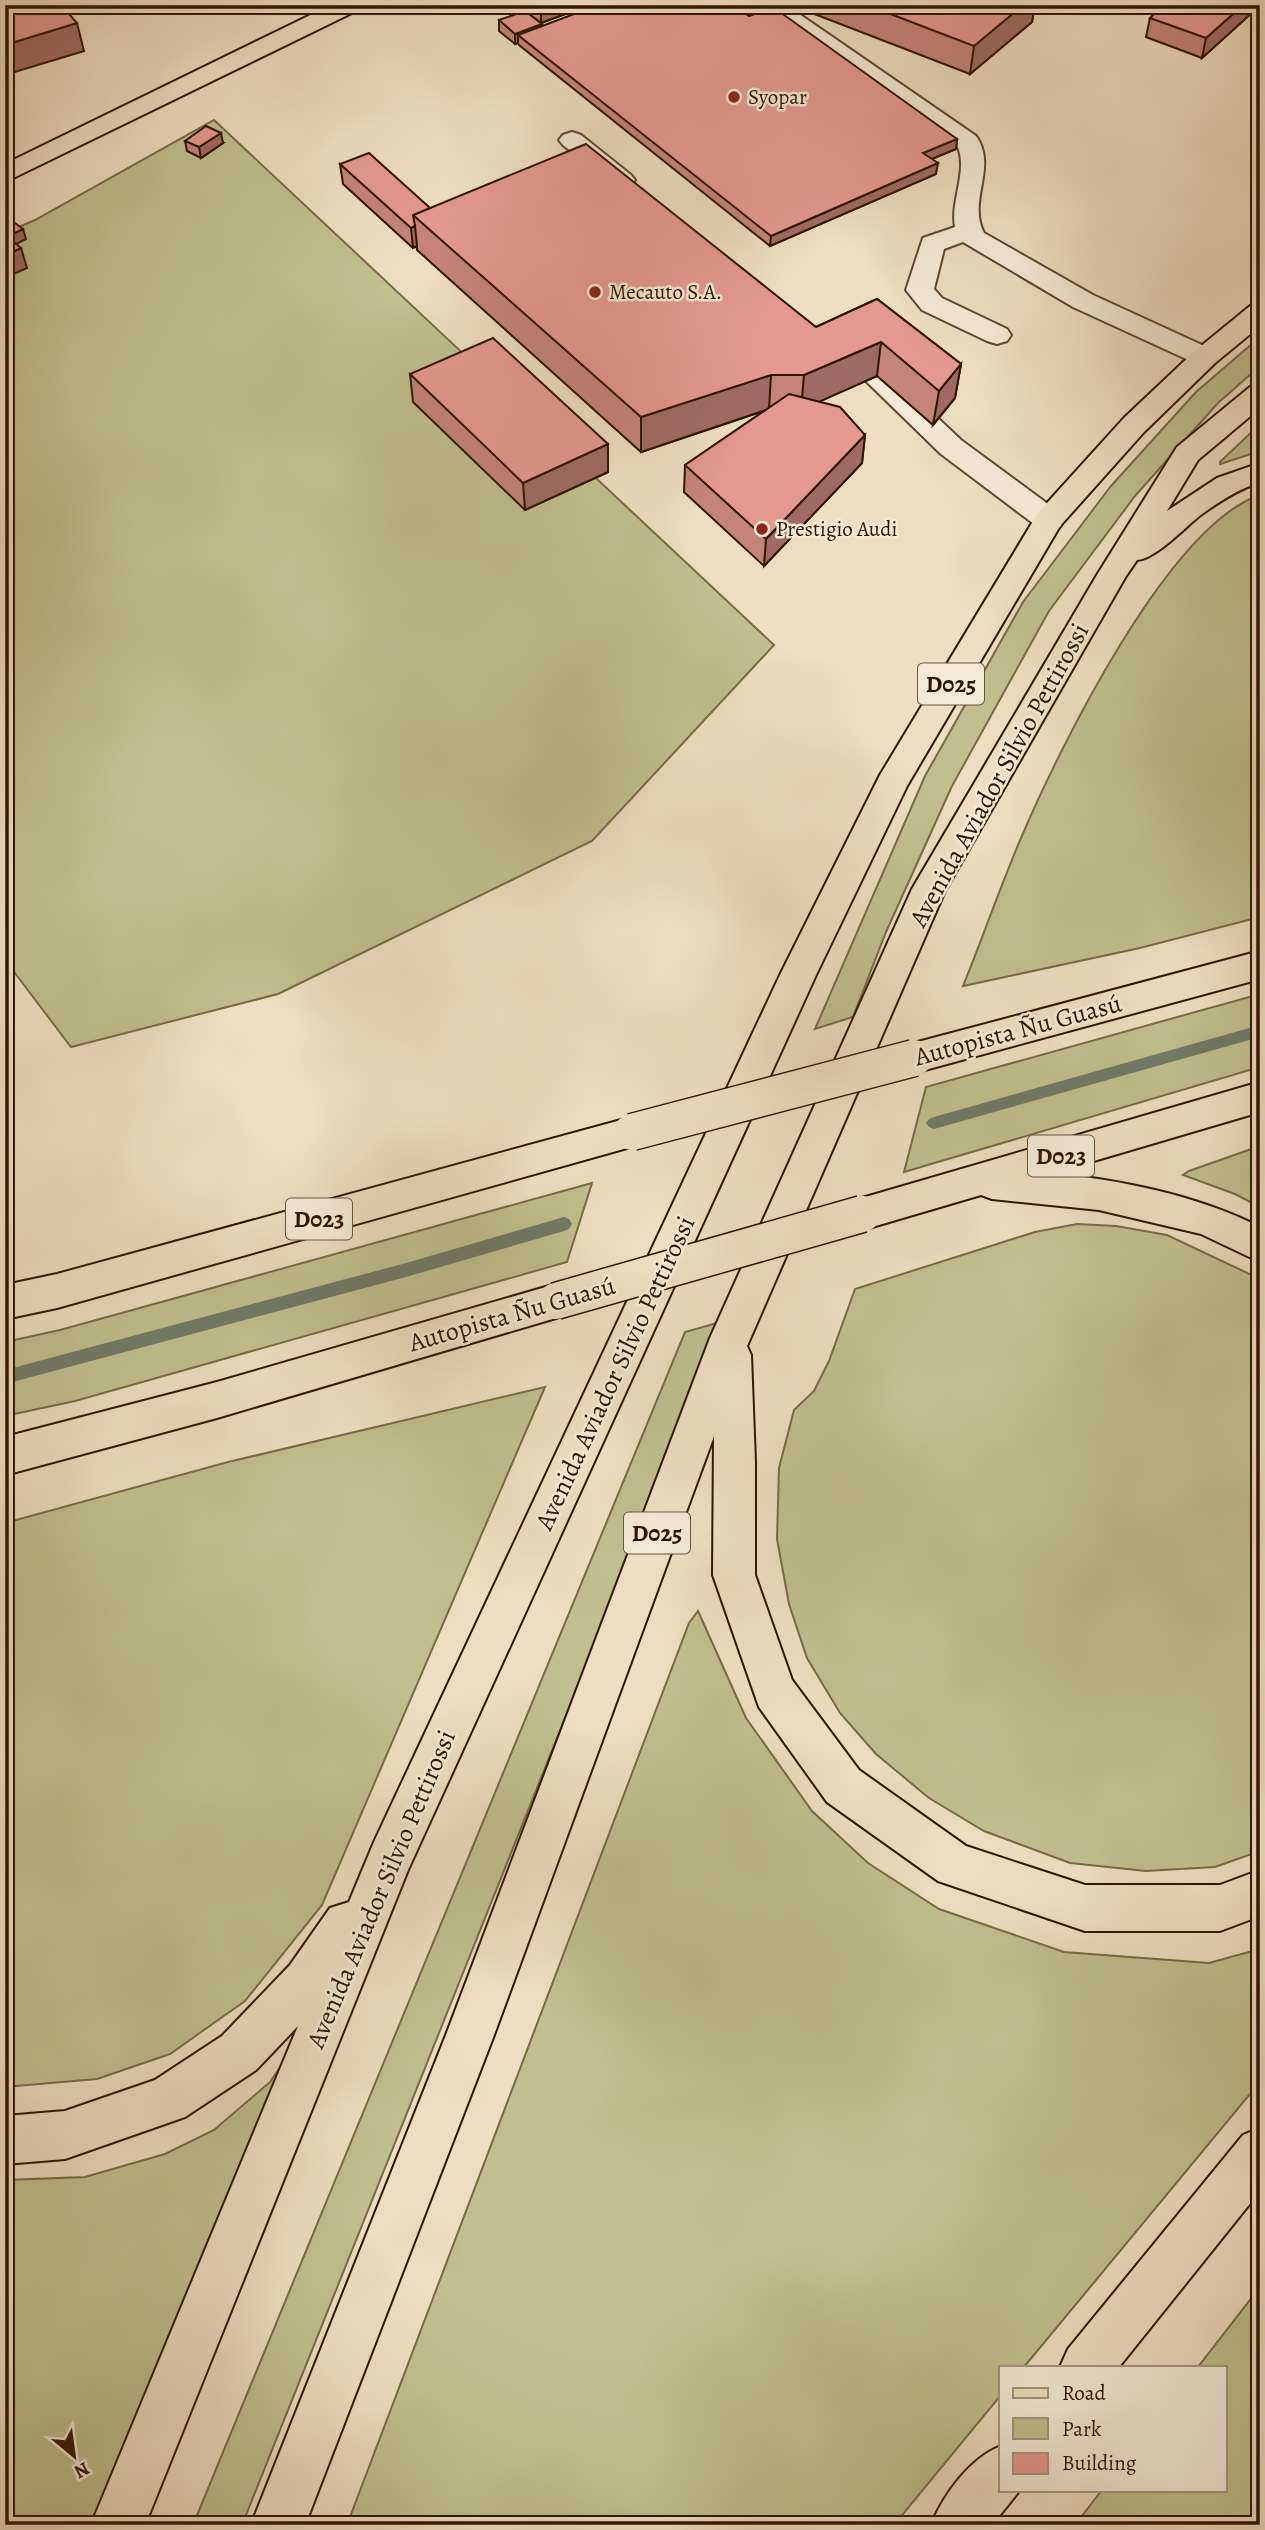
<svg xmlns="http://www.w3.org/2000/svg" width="1265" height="2530" font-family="Alegreya,serif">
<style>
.green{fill:#c0bf8d;stroke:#786a46;stroke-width:2}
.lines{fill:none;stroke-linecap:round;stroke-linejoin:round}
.stream{fill:#707a67;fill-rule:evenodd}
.minor-casing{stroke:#5f4730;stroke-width:4}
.major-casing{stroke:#2f1500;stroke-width:4}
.highway-casing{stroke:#2f1500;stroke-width:4}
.minor{fill:#f4e9d6;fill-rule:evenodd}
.major{fill:#eeddc0;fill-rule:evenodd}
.highway{fill:#eeddc0;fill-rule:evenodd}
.highway-bridge-casing{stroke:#2f1500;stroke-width:39;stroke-linecap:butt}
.highway-bridge{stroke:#eeddc0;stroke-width:36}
.wall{fill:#c4837b;stroke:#2f1500;stroke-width:2}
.shaded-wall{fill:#a06a64;stroke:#2f1500;stroke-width:2}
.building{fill:#e4988f;stroke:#2f1500;stroke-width:2}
.poi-dot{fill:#8f2418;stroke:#f4e9d6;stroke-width:2.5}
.labels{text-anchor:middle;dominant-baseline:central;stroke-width:5;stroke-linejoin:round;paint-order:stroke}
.far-poi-label{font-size:21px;fill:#2f1500;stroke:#f4e9d6;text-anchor:start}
.shield{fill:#f4e9d6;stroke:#6a5540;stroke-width:2}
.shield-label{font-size:24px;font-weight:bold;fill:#2f1500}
.street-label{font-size:26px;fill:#2f1500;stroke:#f4e9d6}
</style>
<rect width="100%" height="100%" fill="#eeddc0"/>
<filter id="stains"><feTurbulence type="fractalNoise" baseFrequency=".00286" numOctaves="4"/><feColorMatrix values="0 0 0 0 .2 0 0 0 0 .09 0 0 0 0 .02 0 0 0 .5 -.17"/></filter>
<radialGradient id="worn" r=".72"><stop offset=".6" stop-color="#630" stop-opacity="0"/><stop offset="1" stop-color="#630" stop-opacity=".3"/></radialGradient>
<g class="green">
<path d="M 214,120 L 774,645 L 592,841 L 278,994 L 71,1047 L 5,960 L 5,233 L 35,220 Z"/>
<path d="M 1260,337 L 1260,366 L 1218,403 L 1135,496 L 1049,611 L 952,786 L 886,932 L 853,1017 L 815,1029 L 925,776 L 1023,602 L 1111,486 L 1196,392 Z"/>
<path d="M 1260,424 L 1260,451 L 1220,464 L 1220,462 Z"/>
<path d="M 1260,495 L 1260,917 L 1140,948 L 963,986 C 983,937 1000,887 1021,838 C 1059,749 1168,526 1260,495 Z"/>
<path d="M 1260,994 L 1260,1067 L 904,1172 L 926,1087 Z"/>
<path d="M 1260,1146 L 1260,1207 L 1235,1194 L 1183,1175 L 1189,1171 Z"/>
<path d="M 592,1183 L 567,1262 L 75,1401 L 5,1416 L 5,1342 L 60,1330 Z"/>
<path d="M 1077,1224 L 1116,1226 L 1167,1235 L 1260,1279 L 1260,1851 L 1215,1867 L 1146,1871 L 1070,1863 L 984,1831 L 929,1798 L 876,1754 L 840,1713 L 807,1658 L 789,1604 L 777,1539 L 779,1468 L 794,1410 L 814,1391 L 829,1361 L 855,1289 L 1035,1232 Z"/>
<path d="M 724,1321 L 242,2525 L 193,2525 L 685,1332 Z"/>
<path d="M 545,1387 L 322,1905 L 245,2001 L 170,2054 L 97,2079 L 5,2087 L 5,1523 L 228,1462 Z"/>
<path d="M 698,1611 L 746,1718 L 812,1811 L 868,1863 L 939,1909 L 1064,1952 L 1209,1963 L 1260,1949 L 1260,2082 L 1024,2367 L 1001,2367 L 1001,2395 L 894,2525 L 347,2525 L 689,1623 Z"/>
<path d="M 291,2051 L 96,2525 L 5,2525 L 5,2180 L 85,2177 L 165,2154 L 214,2130 L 270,2082 Z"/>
<path d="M 1260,2287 L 1260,2525 L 1075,2525 L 1102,2490 L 1225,2490 L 1225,2367 L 1198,2367 Z"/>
</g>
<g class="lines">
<g class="stream">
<path d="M 1260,1025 L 1260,1037 L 934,1129 L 929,1127 L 926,1123 L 929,1119 L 934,1117 Z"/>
<path d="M 564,1217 L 569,1219 L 572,1224 L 569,1229 L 564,1231 L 406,1277 L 5,1384 L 5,1370 L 406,1263 Z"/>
</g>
<g class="minor-casing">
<g id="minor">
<path d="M 758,5 L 786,5 L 976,136 C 998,167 967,201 984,233 L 1093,295 L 1215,351 L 1219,357 L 1215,363 L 1205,366 L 1195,363 L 1073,307 L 963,242 L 944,249 L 934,289 L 942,298 L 1007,329 L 1011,335 L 1007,341 L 997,344 L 987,341 L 922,310 L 906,290 L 923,238 L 955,227 C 950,201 969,169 957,145 Z"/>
<path d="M 572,132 L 581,135 L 631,175 L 635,180 L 631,185 L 622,188 L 613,185 L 563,145 L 559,140 L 563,135 Z"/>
<path d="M 877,367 L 887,370 L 961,440 L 1060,513 L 1064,520 L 1060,527 L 1049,530 L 1038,527 L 941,454 L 867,382 L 863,376 L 867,370 Z"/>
</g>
</g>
<g class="major-casing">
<path id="major" d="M 331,5 L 362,5 L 358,10 L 5,182 L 5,164 Z"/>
</g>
<g class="highway-casing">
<g id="highway">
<path d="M 1260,304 L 1260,326 L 1215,363 L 1144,432 L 1060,526 L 907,786 L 816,975 L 408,1870 L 145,2525 L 91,2525 L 298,2026 L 256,2070 L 185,2117 L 65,2159 L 5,2164 L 5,2116 L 65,2111 L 155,2080 L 222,2036 L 290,1965 L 330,1908 L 349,1902 L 374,1842 L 780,975 L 880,775 L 1038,513 L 1124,418 L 1195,351 L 1250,306 Z"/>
<path d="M 1260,384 L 1260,408 L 1198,460 L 1167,511 L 1217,478 L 1260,463 L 1260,482 C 1239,489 1220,501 1202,514 C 1186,526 1156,559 1137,560 L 1126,576 L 945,891 L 747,1346 L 751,1355 L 755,1462 L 755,1575 L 792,1680 L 859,1770 L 966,1846 L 1085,1885 L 1220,1885 L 1260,1870 L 1260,1916 L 1220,1931 L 1085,1931 L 938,1881 L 827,1802 L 759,1707 L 713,1575 L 714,1436 L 494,2035 L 305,2525 L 251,2525 L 446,2035 L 710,1338 L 912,889 L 1097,575 L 1177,447 L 1250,387 Z"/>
<path d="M 1260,951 L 1260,979 L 914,1073 L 901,1068 L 896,1058 L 901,1048 L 914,1043 Z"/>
<path d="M 1260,1082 L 1260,1112 L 1053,1173 C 1124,1181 1196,1195 1260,1227 L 1260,1262 L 1201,1234 L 1099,1210 L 992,1199 L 981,1195 L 862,1230 L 849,1225 L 843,1214 L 849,1203 L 862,1198 Z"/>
<path d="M 632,1117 L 645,1121 L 650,1132 L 645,1143 L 57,1308 L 5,1319 L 5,1285 L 57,1274 Z"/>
<path d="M 556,1284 L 570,1289 L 575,1301 L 570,1313 L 556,1318 L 217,1418 L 5,1475 L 5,1437 L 217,1382 Z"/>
<path d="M 1260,2128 L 1260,2191 L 1119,2367 L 1060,2367 L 1068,2349 L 1243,2135 Z"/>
<path d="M 1001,2446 L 1001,2490 L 1020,2490 L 992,2525 L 931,2525 C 944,2494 970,2458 1001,2446 Z"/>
</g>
</g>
<use href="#minor" class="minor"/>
<use href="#major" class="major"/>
<use href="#highway" class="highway"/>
<g class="highway-bridge-casing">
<g id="highway-bridge">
<path d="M 632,1132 L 914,1058"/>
<path d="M 556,1301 L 862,1214"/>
</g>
</g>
<use href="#highway-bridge" class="highway-bridge"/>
</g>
<g class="wall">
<path d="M 524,5 L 568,5 L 568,13 L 541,23 L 524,10 Z"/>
<path d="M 804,5 L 1035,5 L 1032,22 L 970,74 L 804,10 Z"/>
<path d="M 1164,5 L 1256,5 L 1255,10 L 1202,58 L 1146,37 L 1150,18 Z"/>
<path d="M 749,16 L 957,139 L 956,149 L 932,159 L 936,174 L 770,246 L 519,45 L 518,43 L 515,44 L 499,31 L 499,20 L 542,26 Z"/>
<path d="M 185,141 L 223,143 L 201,158 L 187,151 Z"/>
<path d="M 340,164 L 430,208 L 816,327 L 877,299 L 961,364 L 955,398 L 933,425 L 877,376 L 819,401 L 865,435 L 862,463 L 764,566 L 684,492 L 685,465 L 764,411 L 641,452 L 417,250 L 417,246 L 413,248 L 343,184 Z"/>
<path d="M 410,374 L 608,444 L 608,472 L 525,510 L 413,402 Z"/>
</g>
<g class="shaded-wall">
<path d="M 50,5 L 94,5 L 53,21 Z"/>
<path d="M 124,5 L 137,5 L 125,10 Z"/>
<path d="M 562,5 L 568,5 L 568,13 L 541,23 L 541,13 Z"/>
<path d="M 1023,5 L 1035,5 L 1032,22 L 970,74 L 974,46 Z"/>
<path d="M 1243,5 L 1256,5 L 1255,10 L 1202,58 L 1206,38 Z"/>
<path d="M 77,23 L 84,51 L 5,75 L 5,45 Z"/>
<path d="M 542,24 L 542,34 L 518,35 L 518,43 L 515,44 L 515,34 Z"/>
<path d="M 221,133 L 223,143 L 201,158 L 199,147 Z"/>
<path d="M 957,139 L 956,149 L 922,163 L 923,153 Z"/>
<path d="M 938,163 L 936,174 L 770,246 L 771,236 Z"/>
<path d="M 415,226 L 417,246 L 413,248 L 411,228 Z"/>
<path d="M 23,229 L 26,239 L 7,249 L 5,238 Z"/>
<path d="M 21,248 L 27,268 L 5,278 L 5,256 Z"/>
<path d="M 881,342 L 877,376 L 801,410 L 804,375 Z"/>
<path d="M 961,364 L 955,398 L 933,425 L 939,391 Z"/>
<path d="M 771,375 L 769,409 L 641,452 L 641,417 Z"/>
<path d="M 865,435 L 862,463 L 764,566 L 766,539 Z"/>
<path d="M 608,444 L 608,472 L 525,510 L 523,483 Z"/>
</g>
<g class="building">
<path d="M 5,5 L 61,5 L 77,23 L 5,45 Z"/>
<path d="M 531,5 L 562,5 L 541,13 Z"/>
<path d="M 598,5 L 734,5 L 749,16 L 773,7 L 957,139 L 923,153 L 938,163 L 771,236 L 518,35 Z"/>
<path d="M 867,5 L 1023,5 L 974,46 Z"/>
<path d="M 1164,5 L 1243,5 L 1206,38 L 1150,18 Z"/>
<path d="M 525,11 L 542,24 L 515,34 L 499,20 Z"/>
<path d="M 206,126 L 221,133 L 199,147 L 185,141 Z"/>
<path d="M 586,144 L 816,327 L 877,299 L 961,364 L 939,391 L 881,342 L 804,375 L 771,375 L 641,417 L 413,215 Z"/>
<path d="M 369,153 L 430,208 L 413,215 L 415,226 L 411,228 L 340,164 Z"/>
<path d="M 15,223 L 23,229 L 7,237 L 5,235 L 5,228 Z"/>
<path d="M 5,235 L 21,248 L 5,256 Z"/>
<path d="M 493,338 L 608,444 L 523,483 L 410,374 Z"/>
<path d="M 789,394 L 840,407 L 865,435 L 766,539 L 685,465 Z"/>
</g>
<g class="poi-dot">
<circle cx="734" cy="97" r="7"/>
<circle cx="595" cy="292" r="7"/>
<circle cx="762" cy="529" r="7"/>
</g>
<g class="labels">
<g class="far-poi-label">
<text x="748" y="97">Syopar</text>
<text x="609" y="292">Mecauto S.A.</text>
<text x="776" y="529">Prestigio Audi</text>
</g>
<g class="shield">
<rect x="918" y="663.5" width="66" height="41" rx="5"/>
<rect x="1028" y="1135.5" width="66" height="41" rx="5"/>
<rect x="286" y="1198.5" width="66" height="41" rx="5"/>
<rect x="624" y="1512.5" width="66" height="41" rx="5"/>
</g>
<g class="shield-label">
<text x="951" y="684">D025</text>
<text x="1061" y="1156">D023</text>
<text x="319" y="1219">D023</text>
<text x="657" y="1533">D025</text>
</g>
<g class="street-label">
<text transform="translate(999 775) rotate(-61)">Avenida Aviador Silvio Pettirossi</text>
<text transform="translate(1018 1030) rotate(-15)">Autopista Ñu Guasú</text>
<text transform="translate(512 1314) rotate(-16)">Autopista Ñu Guasú</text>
<text transform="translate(615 1373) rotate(-65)">Avenida Aviador Silvio Pettirossi</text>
<text transform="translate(381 1889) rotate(-67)">Avenida Aviador Silvio Pettirossi</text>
</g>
</g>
<rect width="1265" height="2530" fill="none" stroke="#eeddc0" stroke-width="28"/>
<rect x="7" y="7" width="1251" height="2516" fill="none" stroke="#2f1500" stroke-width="3.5"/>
<rect x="14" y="14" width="1237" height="2502" fill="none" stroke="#2f1500" stroke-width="2"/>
<rect x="999" y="2366" width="228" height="126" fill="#f4e9d6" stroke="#a59480" stroke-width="2"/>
<rect x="1013" y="2388" width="35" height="10" fill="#eeddc0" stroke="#a59480" stroke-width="2"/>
<text x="1062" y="2400" font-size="21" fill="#2f1500">Road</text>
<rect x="1013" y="2418" width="35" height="21" fill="#c0bf8d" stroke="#a59480" stroke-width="2"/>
<text x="1062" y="2436" font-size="21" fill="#2f1500">Park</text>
<rect x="1013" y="2453" width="35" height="21" fill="#e4988f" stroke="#a59480" stroke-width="2"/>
<text x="1062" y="2470" font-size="21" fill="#2f1500">Building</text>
<g transform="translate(74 2456) rotate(151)" stroke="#f4e9d6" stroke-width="5" paint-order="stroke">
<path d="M0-5L12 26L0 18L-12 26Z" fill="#2f1500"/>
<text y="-10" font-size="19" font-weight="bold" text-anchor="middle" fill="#2f1500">N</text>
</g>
<rect width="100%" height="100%" filter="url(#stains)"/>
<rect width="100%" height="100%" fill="url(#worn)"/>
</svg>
